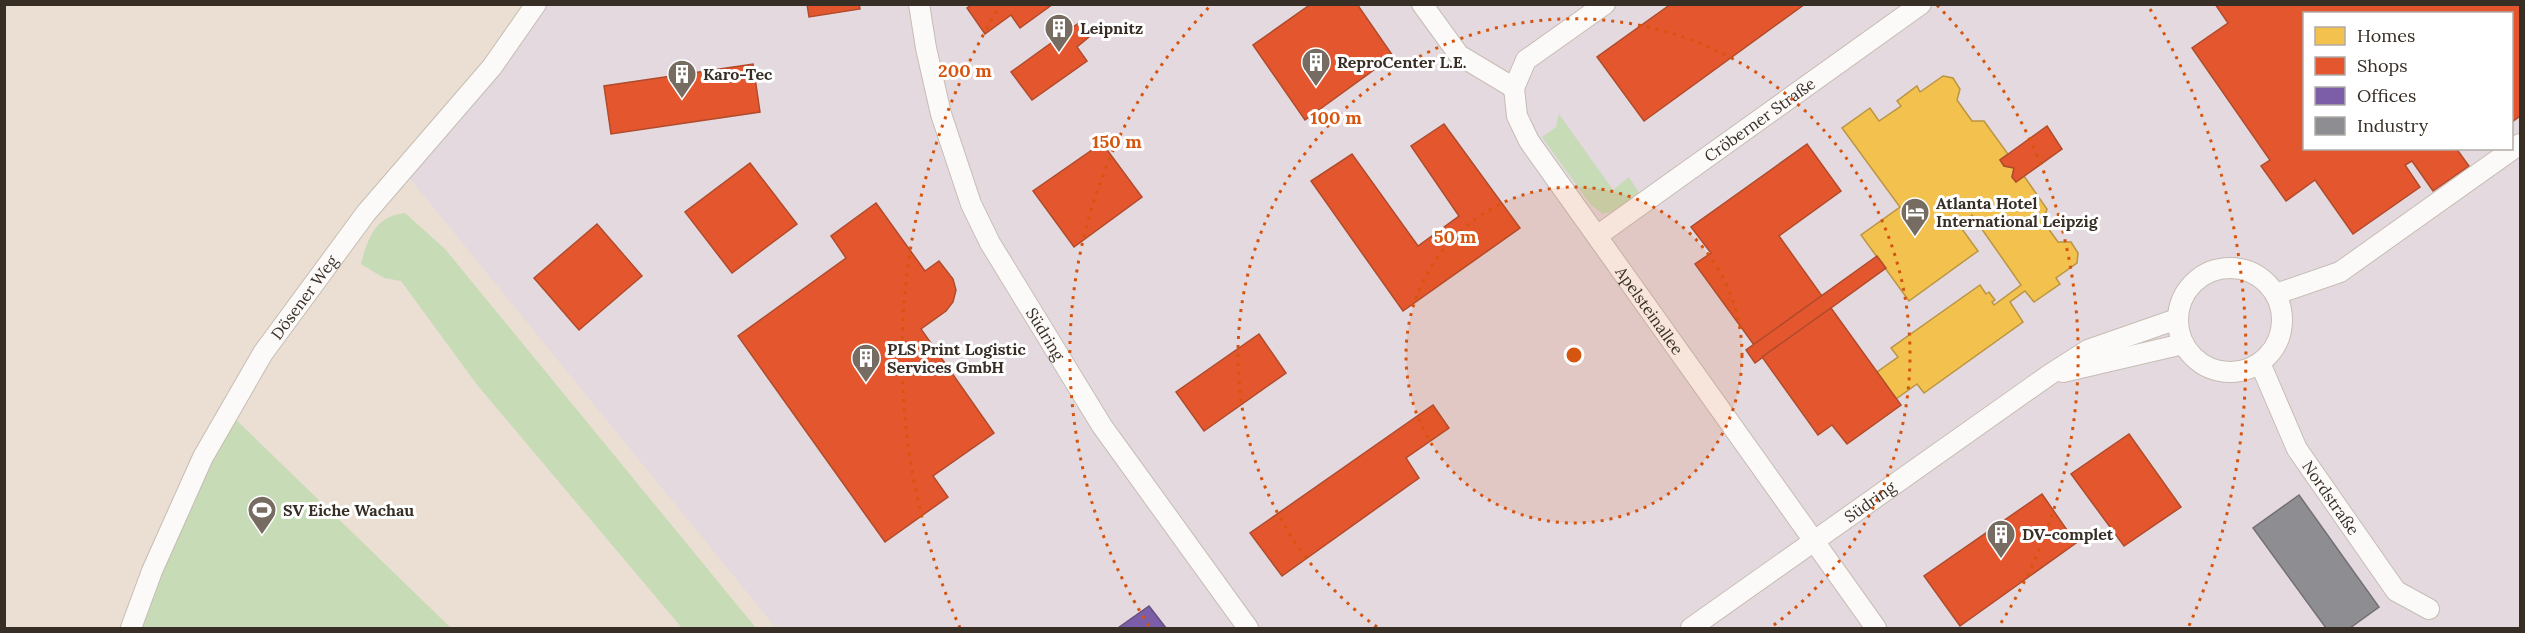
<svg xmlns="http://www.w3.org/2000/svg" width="2525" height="633" font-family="Lora,serif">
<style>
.commercial{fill:#e4d9df;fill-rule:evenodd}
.green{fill:#c7dbb7}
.homes{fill:#f2c14e;stroke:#ba9542;stroke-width:1.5}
.shops{fill:#e4572e;stroke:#b04b2b;stroke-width:1.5}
.offices{fill:#7b5ea7;stroke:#675080;stroke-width:1.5}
.industry{fill:#8d8d92;stroke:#737071;stroke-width:1.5}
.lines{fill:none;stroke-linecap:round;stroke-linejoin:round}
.street-casing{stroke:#c6bdb3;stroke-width:22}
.street{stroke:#fcfaf8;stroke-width:20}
.ring{fill:none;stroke:#d6550e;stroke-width:3;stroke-dasharray:3 6}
.labels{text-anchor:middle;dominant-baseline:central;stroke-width:6;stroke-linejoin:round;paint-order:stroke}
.poi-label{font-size:16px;font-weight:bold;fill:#372e25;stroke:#fff;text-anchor:start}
.street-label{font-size:16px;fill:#372e25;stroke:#fff}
.centre{fill:#d6550e;stroke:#fff;stroke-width:3}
.ring-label{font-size:18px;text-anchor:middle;font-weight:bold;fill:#d6550e;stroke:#fff;stroke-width:6;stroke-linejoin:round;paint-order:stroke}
</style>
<rect width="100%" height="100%" fill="#eadfd2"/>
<path class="commercial" d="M 536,5 L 2520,5 L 2520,628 L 776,628 L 403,170 ZM 2304,14 L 2512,14 L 2512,148 L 2304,148 Z"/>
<g class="green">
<path d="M 1559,114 L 1613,190 L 1629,177 L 1639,193 L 1611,212 L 1603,214 L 1590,204 L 1542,137 L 1556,127 Z"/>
<path d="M 405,213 L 445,249 L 756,628 L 682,628 L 478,386 L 401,281 L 384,278 L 361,264 C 368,238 375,216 405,213 Z"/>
<path d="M 228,412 L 451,628 L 131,628 Z"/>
</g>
<path class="homes" d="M 1943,76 L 1953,78 L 1960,89 L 1957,100 L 1972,121 L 1984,121 L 2008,154 L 2000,160 L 2004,166 L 2014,168 L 2012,177 L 2016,182 L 2024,176 L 2047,209 L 2043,221 L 2058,242 L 2071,242 L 2078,253 L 2077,263 L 2056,278 L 2060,284 L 2034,302 L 2025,291 L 2010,302 L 2023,322 L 1924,393 L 1917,384 L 1896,399 L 1877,372 L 1898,357 L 1891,348 L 1980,285 L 1986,294 L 1989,292 L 1995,300 L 1992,302 L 1994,305 L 2021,285 L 1972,215 L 1959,225 L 1978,251 L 1909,301 L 1861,235 L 1900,207 L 1842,128 L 1870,108 L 1879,121 L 1901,106 L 1897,101 L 1917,86 L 1920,92 Z"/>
<g class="shops">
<path d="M 807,4 L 859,4 L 860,9 L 809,17 Z"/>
<path d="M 973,4 L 1053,4 L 1020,28 L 1011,15 L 985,34 L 967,8 Z"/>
<path d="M 1311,4 L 1357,4 L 1393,56 L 1305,120 L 1253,45 Z"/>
<path d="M 1671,4 L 1805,4 L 1644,121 L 1597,57 Z"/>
<path d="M 2215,4 L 2520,4 L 2520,116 L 2512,122 L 2512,14 L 2304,14 L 2304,148 L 2456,148 L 2469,166 L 2433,191 L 2412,161 L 2405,165 L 2420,187 L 2353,234 L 2315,180 L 2286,201 L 2261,166 L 2270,160 L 2192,48 L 2228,23 Z"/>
<path d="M 1080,22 L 1090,36 L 1077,47 L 1087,61 L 1032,100 L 1011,72 Z"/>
<path d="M 753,64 L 760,112 L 611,134 L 604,86 Z"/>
<path d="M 1444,124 L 1520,228 L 1403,311 L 1311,181 L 1352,154 L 1418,246 L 1459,216 L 1411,146 Z"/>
<path d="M 2047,126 L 2062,149 L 2016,182 L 2012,177 L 2014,168 L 2004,166 L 2000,160 Z"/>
<path d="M 1102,143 L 1142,197 L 1074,247 L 1033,191 Z"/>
<path d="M 1807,144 L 1841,191 L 1779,236 L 1822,296 L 1754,345 L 1695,264 L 1711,253 L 1691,227 Z"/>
<path d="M 750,163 L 797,224 L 732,273 L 685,212 Z"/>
<path d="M 876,203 L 925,271 L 939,261 L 953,279 L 956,290 L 953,302 L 946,311 L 921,329 L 994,433 L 933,476 L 948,497 L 885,542 L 738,336 L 846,258 L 831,236 Z"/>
<path d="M 597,224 L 642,276 L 579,330 L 534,278 Z"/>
<path d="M 1877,256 L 1886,268 L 1755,363 L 1746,350 Z"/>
<path d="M 1831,308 L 1901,405 L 1847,444 L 1832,425 L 1818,435 L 1762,357 Z"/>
<path d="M 1259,334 L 1286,373 L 1204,431 L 1176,392 Z"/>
<path d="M 1433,405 L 1449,428 L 1406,458 L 1419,478 L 1282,576 L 1250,533 Z"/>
<path d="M 2129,434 L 2181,507 L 2124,546 L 2071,474 Z"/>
<path d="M 2042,494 L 2076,543 L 1960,626 L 1924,576 Z"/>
</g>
<path class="offices" d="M 1149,606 L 1166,628 L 1118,628 Z"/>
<path class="industry" d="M 2299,495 L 2379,607 L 2350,628 L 2326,628 L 2253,528 Z"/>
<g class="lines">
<g class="street-casing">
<g id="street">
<path id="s1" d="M 919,4 L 926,48 L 941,114 L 971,204 L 990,243 L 1102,426 L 1248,628"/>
<path d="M 1422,4 L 1459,55 L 1514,88"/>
<path id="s2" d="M 1514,88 L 1517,116 L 1529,141 L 1876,628"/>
<path d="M 1514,88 L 1526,60 L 1605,4"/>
<path id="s3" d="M 1597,236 L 1921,4"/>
<circle cx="2230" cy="320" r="52"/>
<path d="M 2276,294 L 2340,272 L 2520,144"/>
<path id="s4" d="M 2260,363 L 2297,449 L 2396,591 L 2429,609"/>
<path d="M 2063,372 L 2183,344"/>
<path id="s5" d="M 131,628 L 152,571 L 203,457 L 263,353 L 366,213 L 492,67 L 536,4"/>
<path id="s6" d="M 1691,628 L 2049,375 L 2088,350 L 2177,319"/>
</g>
</g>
<use href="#street" class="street"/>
</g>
<circle cx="1574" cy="355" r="168" fill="#d6550e" fill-opacity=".12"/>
<g class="ring">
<circle cx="1574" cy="355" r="168"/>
<path d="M1377 627A336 336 0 1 1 1771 627"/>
<path d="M1149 626A504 504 0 0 1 1211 5M1937 5A504 504 0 0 1 1999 626"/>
<path d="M960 628A672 672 0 0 1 998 9M2150 9A672 672 0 0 1 2188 628"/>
</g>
<defs>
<g id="building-pin" transform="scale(1.5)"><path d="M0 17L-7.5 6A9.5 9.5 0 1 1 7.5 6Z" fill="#766c62" stroke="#fff"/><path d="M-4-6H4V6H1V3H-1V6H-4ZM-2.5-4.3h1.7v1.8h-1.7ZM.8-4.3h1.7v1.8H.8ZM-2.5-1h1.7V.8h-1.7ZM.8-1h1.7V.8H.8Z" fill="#fff"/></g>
<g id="hotel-pin" transform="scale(1.5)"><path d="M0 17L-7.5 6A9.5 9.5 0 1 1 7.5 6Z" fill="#766c62" stroke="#fff"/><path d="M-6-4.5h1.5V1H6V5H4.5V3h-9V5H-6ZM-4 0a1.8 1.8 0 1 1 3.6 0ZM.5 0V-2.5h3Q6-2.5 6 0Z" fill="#fff"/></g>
<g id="stadium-pin" transform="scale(1.5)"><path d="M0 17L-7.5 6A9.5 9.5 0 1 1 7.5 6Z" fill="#766c62" stroke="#fff"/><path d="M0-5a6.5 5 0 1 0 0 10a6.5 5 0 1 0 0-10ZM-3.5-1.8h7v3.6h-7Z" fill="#fff"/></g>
</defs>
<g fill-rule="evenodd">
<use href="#building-pin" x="1059" y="28"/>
<use href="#building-pin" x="1316" y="62"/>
<use href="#building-pin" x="682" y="74"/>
<use href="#hotel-pin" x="1915" y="212"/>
<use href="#building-pin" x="866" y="358"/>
<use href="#stadium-pin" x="262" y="510"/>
<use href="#building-pin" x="2001" y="534"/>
</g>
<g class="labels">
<g class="poi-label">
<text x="1080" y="28">Leipnitz</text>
<text x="1337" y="62">ReproCenter L.E.</text>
<text x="703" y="74">Karo-Tec</text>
<text x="1936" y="203">Atlanta Hotel<tspan x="1936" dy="18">International Leipzig</tspan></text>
<text x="887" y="349">PLS Print Logistic<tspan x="887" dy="18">Services GmbH</tspan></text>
<text x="283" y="510">SV Eiche Wachau</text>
<text x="2022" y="534">DV-complet</text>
</g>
<g class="street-label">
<text stroke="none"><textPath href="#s3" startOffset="200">Cröberner Straße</textPath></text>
<text stroke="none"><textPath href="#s5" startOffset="375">Dösener Weg</textPath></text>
<text stroke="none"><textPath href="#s2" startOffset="264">Apelsteinallee</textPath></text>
<text stroke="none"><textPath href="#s1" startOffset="357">Südring</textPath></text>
<text stroke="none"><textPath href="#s4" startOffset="153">Nordstraße</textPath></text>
<text stroke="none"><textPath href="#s6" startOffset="219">Südring</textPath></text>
</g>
</g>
<circle cx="1574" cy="355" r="9" class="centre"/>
<g class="ring-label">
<text x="965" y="77">200 m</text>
<text x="1336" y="124">100 m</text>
<text x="1117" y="148">150 m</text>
<text x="1455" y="243">50 m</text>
</g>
<rect width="2525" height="633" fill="none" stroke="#372e25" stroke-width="12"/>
<rect x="2303" y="12" width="210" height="138" fill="#ffffff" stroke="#afaba8" stroke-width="1.5"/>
<rect x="2315" y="27" width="30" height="18" fill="#f2c14e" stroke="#afaba8" stroke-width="1.5"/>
<text x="2357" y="42" font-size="18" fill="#372e25">Homes</text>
<rect x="2315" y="57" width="30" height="18" fill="#e4572e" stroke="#afaba8" stroke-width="1.5"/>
<text x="2357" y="72" font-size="18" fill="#372e25">Shops</text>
<rect x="2315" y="87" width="30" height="18" fill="#7b5ea7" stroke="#afaba8" stroke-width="1.5"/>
<text x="2357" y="102" font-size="18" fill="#372e25">Offices</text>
<rect x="2315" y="117" width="30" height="18" fill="#8d8d92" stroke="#afaba8" stroke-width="1.5"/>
<text x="2357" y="132" font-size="18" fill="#372e25">Industry</text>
</svg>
